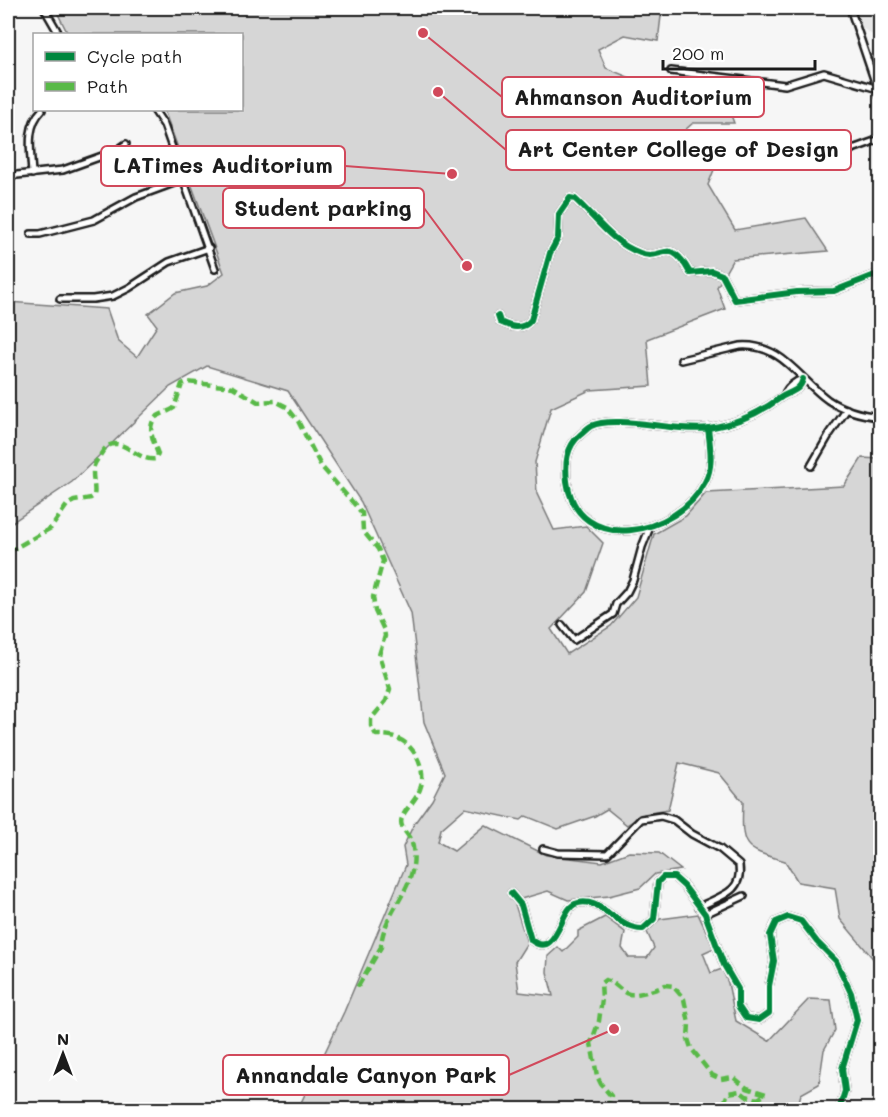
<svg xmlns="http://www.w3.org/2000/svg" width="888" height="1117" font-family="Mali,sans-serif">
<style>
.built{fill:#e6e6e6}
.green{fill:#d6d6d6;stroke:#797979;stroke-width:1.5}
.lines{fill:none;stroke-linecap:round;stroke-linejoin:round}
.minor-casing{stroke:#1c1c1c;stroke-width:10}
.minor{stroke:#fff;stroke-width:5}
.quiet{stroke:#58b947;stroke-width:4.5;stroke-dasharray:9 4.5;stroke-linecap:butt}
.cycleway-casing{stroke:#fff;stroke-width:10}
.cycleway{stroke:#00873e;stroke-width:6}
.leader{fill:none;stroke:#d1495b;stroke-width:2}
.callout-dot{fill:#d1495b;stroke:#fff;stroke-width:2}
.callout{fill:#fff;stroke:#d1495b;stroke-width:2}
.callout-label{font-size:22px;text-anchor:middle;font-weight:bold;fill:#1c1c1c}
</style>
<rect width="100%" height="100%" fill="#f6f6f6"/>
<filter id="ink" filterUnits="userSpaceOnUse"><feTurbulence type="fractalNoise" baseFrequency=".0167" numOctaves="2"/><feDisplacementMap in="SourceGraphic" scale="12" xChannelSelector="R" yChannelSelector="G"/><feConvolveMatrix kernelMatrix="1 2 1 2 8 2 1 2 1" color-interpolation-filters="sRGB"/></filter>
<g filter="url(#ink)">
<path class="built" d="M 854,8 L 880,8 L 880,40 L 862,28 Z"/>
<path class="green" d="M 55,8 L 662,8 L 658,41 L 625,35 L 598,49 L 606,68 L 667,93 L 727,105 L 734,123 L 693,123 L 685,130 L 688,147 L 719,157 L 708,185 L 735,230 L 806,218 L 828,251 L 733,259 L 717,287 L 725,309 L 647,339 L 651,386 L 590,390 L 551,408 L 535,462 L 537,494 L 554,530 L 586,526 L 603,543 L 586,592 L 551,629 L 567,654 L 611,626 L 636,597 L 654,534 L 686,516 L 706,493 L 844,486 L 862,458 L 880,459 L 880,967 L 840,919 L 835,888 L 798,882 L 785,861 C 742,849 741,847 743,802 L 719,773 L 679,763 L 668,810 L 644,814 L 627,825 L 607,809 L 595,816 L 558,829 L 526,816 L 521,820 L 465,808 L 441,829 L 438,842 L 454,851 L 485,825 L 546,855 L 602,862 L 629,852 L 659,853 L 681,870 L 655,874 L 640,888 L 609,896 L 568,900 L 548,891 L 514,901 L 527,943 L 515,962 L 519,992 L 553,996 L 547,972 L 548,956 L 558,947 L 563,952 L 578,937 L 578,931 L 605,917 L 625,932 L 622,948 L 629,958 L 647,958 L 654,948 L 647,932 L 660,919 L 698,914 L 714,948 L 703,953 L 711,973 L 722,969 L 728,983 L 736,1021 L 769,1041 L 809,999 L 831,1000 L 835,1030 L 824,1050 L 819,1084 L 801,1094 L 797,1109 L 298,1109 L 344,1012 L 406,865 L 403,847 L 414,824 L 432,799 L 445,773 L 424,722 L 411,613 L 361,502 L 288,391 L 207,366 L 170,387 L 72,482 L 8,525 L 8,302 L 107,309 L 118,341 L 137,357 L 157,326 L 148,314 L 175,293 L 207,286 L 224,273 L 164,110 L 242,110 L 242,34 L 68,34 Z"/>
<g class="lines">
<g class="minor-casing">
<g id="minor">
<path d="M 44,8 L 59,34"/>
<path d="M 850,8 L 880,97"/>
<path d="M 671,71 L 785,85 L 824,73 L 878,89"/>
<path d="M 154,110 L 164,125 L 215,269"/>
<path d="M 701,146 L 814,163 L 880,139"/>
<path d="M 32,174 C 31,152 25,127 42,110"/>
<path d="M 8,176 L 63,170 L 116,151 L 126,144"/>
<path d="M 31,234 L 40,234 L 94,220 L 136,197 L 182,180"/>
<path d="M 60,299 L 93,299 L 113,296 L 129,288 L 169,262 L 209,248"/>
<path d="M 498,316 L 500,322 C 511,327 522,331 531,320 L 550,253 L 558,238 L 559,214 L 570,198 L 575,199 C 597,219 611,242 640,253 C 663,262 669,234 690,273 L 712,271 L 722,275 L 735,300 L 797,292 L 834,291 L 880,273"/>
<path d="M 681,360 L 740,346 C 781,343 799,379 828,400 C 843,410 862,415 880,417"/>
<path d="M 785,394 C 787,387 796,381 803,379"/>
<path d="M 708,428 C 710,446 714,466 705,482 C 678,536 577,557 567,481 C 565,464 566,447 580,435 C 583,433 587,428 591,426 C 616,414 679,433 709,428 C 734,424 760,413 780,398 C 788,392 800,392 803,379"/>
<path d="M 811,466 L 829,435 L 847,409"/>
<path d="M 562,625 L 574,640 L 613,614 L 616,604 L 627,592 L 633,580 L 642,547 L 650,527"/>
<path d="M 543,849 L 558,853 L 607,854 L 641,819 L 661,816 L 674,820 L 692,834 L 720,849 L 739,865 C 743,893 720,896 699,907"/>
<path d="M 511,893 L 521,905 L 531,940 C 557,960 560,910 575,904 C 600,894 617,930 643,929 L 654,919 L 658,882 L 663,877 L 674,877 L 684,886 L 705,914 L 724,965 L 738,989 L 738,1006 L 746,1018 L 759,1020 L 769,1013 L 769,986 L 774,961 L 770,935 L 776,922 L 788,917 L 801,921 L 817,942 L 836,961 L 851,993 L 857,1020 L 842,1069 L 845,1091 L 839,1110"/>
<path d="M 705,914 L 744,896"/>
</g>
</g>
<use href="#minor" class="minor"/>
<g class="quiet">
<path d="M 8,552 L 51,528 L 67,505 L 74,501 L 91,498 L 94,496 C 96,486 91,476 94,466 C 95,462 99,458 101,454 C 117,427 136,463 156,459 L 158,454 C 154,443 146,426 156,417 C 162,413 168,412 174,408 L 182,384 L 187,382 L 233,387 L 258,402 L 275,401 L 287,407 L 298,421 L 321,466 L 362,513 L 363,531 L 378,549 L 383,561 L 373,597 L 375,611 L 384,630 L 385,636 L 379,655 L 390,689 L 386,701 L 371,719 L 371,726 L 376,735 C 383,735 392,735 399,739 C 415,746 426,770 421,786 C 417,801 405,808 402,818 C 398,827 409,834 412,843 C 414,849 414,859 413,866 C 409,895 382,917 381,947 L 356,990"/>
<path d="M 608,1110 L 611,1096 L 601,1084 L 597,1076 L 591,1043 L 599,1021 L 602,999 L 601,983 L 605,980 C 617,982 620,992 629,994 C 636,996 660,989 665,985 L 673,986 L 684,999 L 689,1023 L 688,1039 L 691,1048 L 712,1075 L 721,1079 L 733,1077 L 747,1088 L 766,1094 L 758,1099 L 746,1096 L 740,1091 L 728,1093 L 723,1106 L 726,1108 C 733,1097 745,1104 753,1110"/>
<path d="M 764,1110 L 765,1110"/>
</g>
<g class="cycleway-casing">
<g id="cycleway">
<path d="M 498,316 L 500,322 C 511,327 522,331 531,320 L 550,253 L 558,238 L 559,214 L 570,198 L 575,199 C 597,219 611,242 640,253 C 663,262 669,234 690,273 L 712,271 L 722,275 L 735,300 L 797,292 L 834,291 L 880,273"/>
<path d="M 708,428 C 710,446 714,466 705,482 C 678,536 577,557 567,481 C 565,464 566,447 580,435 C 583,433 587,428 591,426 C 616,414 679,433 709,428 C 734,424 760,413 780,398 C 788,392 800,392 803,379"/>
<path d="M 511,893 L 521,905 L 531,940 C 557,960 560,910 575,904 C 600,894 617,930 643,929 L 654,919 L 658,882 L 663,877 L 674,877 L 684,886 L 705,914 L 724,965 L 738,989 L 738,1006 L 746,1018 L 759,1020 L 769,1013 L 769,986 L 774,961 L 770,935 L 776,922 L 788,917 L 801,921 L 817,942 L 836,961 L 851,993 L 857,1020 L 842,1069 L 845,1091 L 839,1110"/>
</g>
</g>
<use href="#cycleway" class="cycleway"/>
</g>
</g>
<path class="leader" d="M423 33L502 97M438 92L506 150M452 174L345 166M467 266L424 208M614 1029L509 1075"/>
<g class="callout-dot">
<circle cx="423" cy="33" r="6"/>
<circle cx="438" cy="92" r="6"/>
<circle cx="452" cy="174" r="6"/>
<circle cx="467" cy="266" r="6"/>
<circle cx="614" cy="1029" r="6"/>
</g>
<g class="callout">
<rect x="502" y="77" width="262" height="40" rx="6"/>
<rect x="506" y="130" width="345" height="40" rx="6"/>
<rect x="101" y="146" width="244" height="40" rx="6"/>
<rect x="223" y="188" width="201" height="40" rx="6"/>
<rect x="223" y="1055" width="286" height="40" rx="6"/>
</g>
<g class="callout-label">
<text x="633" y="105">Ahmanson Auditorium</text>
<text x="678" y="157">Art Center College of Design</text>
<text x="223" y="173">LATimes Auditorium</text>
<text x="323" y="216">Student parking</text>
<text x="366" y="1083">Annandale Canyon Park</text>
</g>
<rect width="888" height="1117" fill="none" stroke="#fff" stroke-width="30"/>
<rect x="15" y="15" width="858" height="1087" fill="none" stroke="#1c1c1c" stroke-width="2" filter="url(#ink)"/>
<rect x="33" y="33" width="210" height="78" fill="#ffffff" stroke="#a4a4a4" stroke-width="1.5"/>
<rect x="45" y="52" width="30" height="9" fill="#00873e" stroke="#a4a4a4" stroke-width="1.5"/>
<text x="87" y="63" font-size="18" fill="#1c1c1c">Cycle path</text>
<rect x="45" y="82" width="30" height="9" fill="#58b947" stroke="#a4a4a4" stroke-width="1.5"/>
<text x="87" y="93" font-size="18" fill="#1c1c1c">Path</text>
<g transform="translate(63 1054)" stroke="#ffffff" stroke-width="4.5" paint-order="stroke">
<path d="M0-4.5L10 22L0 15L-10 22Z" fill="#1c1c1c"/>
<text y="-9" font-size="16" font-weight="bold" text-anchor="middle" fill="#1c1c1c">N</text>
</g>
<path d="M663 60v9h152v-9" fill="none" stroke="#1c1c1c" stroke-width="3"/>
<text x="672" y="60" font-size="18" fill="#1c1c1c" stroke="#ffffff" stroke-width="4.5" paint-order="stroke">200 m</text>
</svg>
